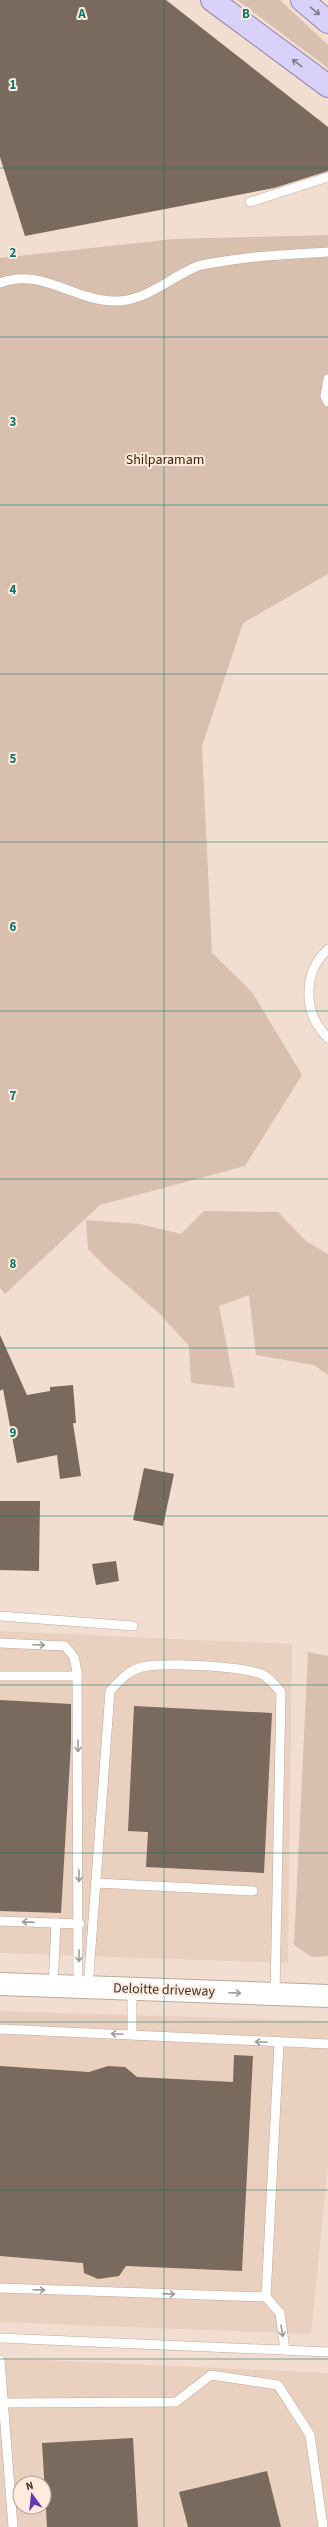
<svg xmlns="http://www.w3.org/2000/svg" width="328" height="2527" font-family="'Source Sans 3',sans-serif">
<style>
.built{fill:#ead1bf;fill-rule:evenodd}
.green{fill:#d9bfad}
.building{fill:#7a695d}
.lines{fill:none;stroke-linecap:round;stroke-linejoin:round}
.service-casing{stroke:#bca99c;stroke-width:10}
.tertiary-casing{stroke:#bca99c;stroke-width:24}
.primary-casing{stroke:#9186b0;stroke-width:24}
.service{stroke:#fff;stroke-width:9}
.tertiary{stroke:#fff;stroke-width:22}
.primary{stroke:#d9d1f9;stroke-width:22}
.oneway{stroke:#837b8a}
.oneway2{stroke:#9e9a97}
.grid{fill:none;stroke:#0f766e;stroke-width:1;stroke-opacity:0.55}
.labels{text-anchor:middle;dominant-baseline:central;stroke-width:4;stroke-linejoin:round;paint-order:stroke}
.park-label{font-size:14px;fill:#402107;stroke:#ffebde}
.street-label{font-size:14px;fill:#3c352f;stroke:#ffebde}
.grid-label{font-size:13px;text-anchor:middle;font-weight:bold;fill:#0f766e;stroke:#ffebde;stroke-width:4;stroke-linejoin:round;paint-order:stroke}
</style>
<rect width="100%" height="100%" fill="#f2ded0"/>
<g class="built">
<path d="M 0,1631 L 292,1644 L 288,1963 L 0,1953 Z"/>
<path d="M 0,2011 L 328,2021 L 328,2165 L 311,2334 L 0,2322 Z"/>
<path d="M 0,2358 L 328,2373 L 328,2527 L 0,2527 ZM 20,2483 L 44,2483 L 44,2507 L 20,2507 Z"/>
</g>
<g class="green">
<path d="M 237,0 L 280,0 L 328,45 L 328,68 Z"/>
<path d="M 328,235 L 328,574 L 243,623 L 202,746 L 212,953 L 252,992 L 302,1075 L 245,1166 L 100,1205 L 5,1294 L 0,1288 L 0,258 L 174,239 Z"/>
<path d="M 204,1211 L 278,1212 L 306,1241 L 328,1254 L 328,1375 L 314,1365 L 256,1355 L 249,1295 L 219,1306 L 235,1388 L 191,1383 L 189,1346 L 159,1313 L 109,1270 L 88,1249 L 86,1220 L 140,1224 L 181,1234 Z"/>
<path d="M 308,1652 L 328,1656 L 328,1956 L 312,1957 L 294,1945 Z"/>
</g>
<g class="building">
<path d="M 0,0 L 166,0 L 328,127 L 328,171 L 274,188 L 25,236 L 0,157 Z"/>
<path d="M 0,1335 L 27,1395 L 50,1391 L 50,1387 L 73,1385 L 76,1423 L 73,1423 L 81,1476 L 60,1479 L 57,1455 L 17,1463 L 3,1389 L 0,1391 Z"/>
<path d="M 144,1468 L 174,1474 L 163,1526 L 133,1520 Z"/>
<path d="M 0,1501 L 40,1501 L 39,1571 L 0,1570 Z"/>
<path d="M 116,1561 L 119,1581 L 96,1585 L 92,1564 Z"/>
<path d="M 0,1700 L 71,1704 L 71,1743 L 61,1913 L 0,1911 Z"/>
<path d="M 134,1706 L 272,1713 L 264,1873 L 146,1867 L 148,1832 L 128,1831 Z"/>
<path d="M 234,2055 L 253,2056 L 242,2271 L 126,2266 L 119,2276 L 98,2279 L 84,2273 L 83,2263 L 0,2256 L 0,2066 L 89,2072 L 108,2066 L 125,2067 L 137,2077 L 233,2082 Z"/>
<path d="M 133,2438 L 138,2527 L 47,2527 L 42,2443 Z"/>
<path d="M 267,2471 L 281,2527 L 188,2527 L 179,2492 Z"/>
</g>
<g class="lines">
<g class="service-casing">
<g id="service">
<path d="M 250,202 L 328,177"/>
<path d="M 0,283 C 41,267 72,300 114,301 C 146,302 170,277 198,266 C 206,263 216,263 225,261 C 259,255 293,254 328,252"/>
<path d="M 328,379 L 325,396 L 328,402"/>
<path d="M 328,949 C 302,973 303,1014 328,1038"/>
<path d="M 0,1616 L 133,1626"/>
<path d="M 0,1643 L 65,1646 L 74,1657 L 77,1672 L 78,1988"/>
<path d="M 0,1676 L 77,1676"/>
<path d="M 96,1883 L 253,1891"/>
<path d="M 0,1921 L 80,1924"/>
<path d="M 53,1986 L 56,1923"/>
<path d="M 88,1988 L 110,1691 C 119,1681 129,1670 142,1667 C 165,1662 234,1666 258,1673 C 267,1675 275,1685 281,1692 L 275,1994"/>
<path d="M 0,2029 L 328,2044"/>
<path d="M 132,2035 L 132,1990"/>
<path d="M 0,2288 L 266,2297 L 280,2313 L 285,2350"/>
<path d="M 266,2297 L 279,2043"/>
<path d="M 0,2338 L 328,2352"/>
<path d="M 0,2360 L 13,2527"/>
<path d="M 3,2403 L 176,2402 L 211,2375 L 278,2385 L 310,2435 L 323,2527"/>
</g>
</g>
<g class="tertiary-casing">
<path id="tertiary" d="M 0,1984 L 328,1996"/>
</g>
<g class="primary-casing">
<g id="primary">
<path d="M 212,0 L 328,86"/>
<path d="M 302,0 L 328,22"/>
</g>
</g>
<use href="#service" class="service"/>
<use href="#tertiary" class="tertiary"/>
<use href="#primary" class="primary"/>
</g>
<defs><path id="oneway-shaft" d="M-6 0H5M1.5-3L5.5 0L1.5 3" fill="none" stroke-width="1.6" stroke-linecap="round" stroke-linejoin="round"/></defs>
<g class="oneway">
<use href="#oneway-shaft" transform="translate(315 11) rotate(40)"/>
<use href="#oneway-shaft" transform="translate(297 63) rotate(-143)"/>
</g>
<g class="oneway2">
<use href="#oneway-shaft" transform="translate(39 1645) rotate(2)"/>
<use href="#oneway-shaft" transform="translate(78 1746) rotate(89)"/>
<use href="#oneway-shaft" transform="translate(79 1876) rotate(89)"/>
<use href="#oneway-shaft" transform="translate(28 1922) rotate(-178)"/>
<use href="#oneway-shaft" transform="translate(79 1956) rotate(91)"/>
<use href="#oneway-shaft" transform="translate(235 1993) rotate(2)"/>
<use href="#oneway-shaft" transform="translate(117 2034) rotate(-177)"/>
<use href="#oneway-shaft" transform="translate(261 2042) rotate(-177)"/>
<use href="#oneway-shaft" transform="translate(39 2290) rotate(2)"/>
<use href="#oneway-shaft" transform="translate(169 2294) rotate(2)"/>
<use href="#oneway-shaft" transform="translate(282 2331) rotate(81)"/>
</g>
<path class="grid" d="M 164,0 L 164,2527M 0,168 L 328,168M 0,337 L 328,337M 0,505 L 328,505M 0,674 L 328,674M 0,842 L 328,842M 0,1011 L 328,1011M 0,1179 L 328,1179M 0,1348 L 328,1348M 0,1516 L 328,1516M 0,1685 L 328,1685M 0,1853 L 328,1853M 0,2022 L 328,2022M 0,2190 L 328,2190M 0,2359 L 328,2359"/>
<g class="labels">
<g class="park-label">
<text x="165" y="460">Shilparamam</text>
</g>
<g class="street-label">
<text transform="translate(164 1990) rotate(2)">Deloitte driveway</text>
</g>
</g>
<g class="grid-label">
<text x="82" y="18">A</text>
<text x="246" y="18">B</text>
<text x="13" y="89">1</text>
<text x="13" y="257">2</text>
<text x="13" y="426">3</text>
<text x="13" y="594">4</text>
<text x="13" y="763">5</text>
<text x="13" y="931">6</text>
<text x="13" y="1100">7</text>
<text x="13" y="1268">8</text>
<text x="13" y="1437">9</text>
</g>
<g transform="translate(32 2495) rotate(345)"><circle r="19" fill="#ffebde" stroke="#b1a298"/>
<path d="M0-3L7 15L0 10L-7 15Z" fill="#6039b1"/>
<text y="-6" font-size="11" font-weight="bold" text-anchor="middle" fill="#3c352f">N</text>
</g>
</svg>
